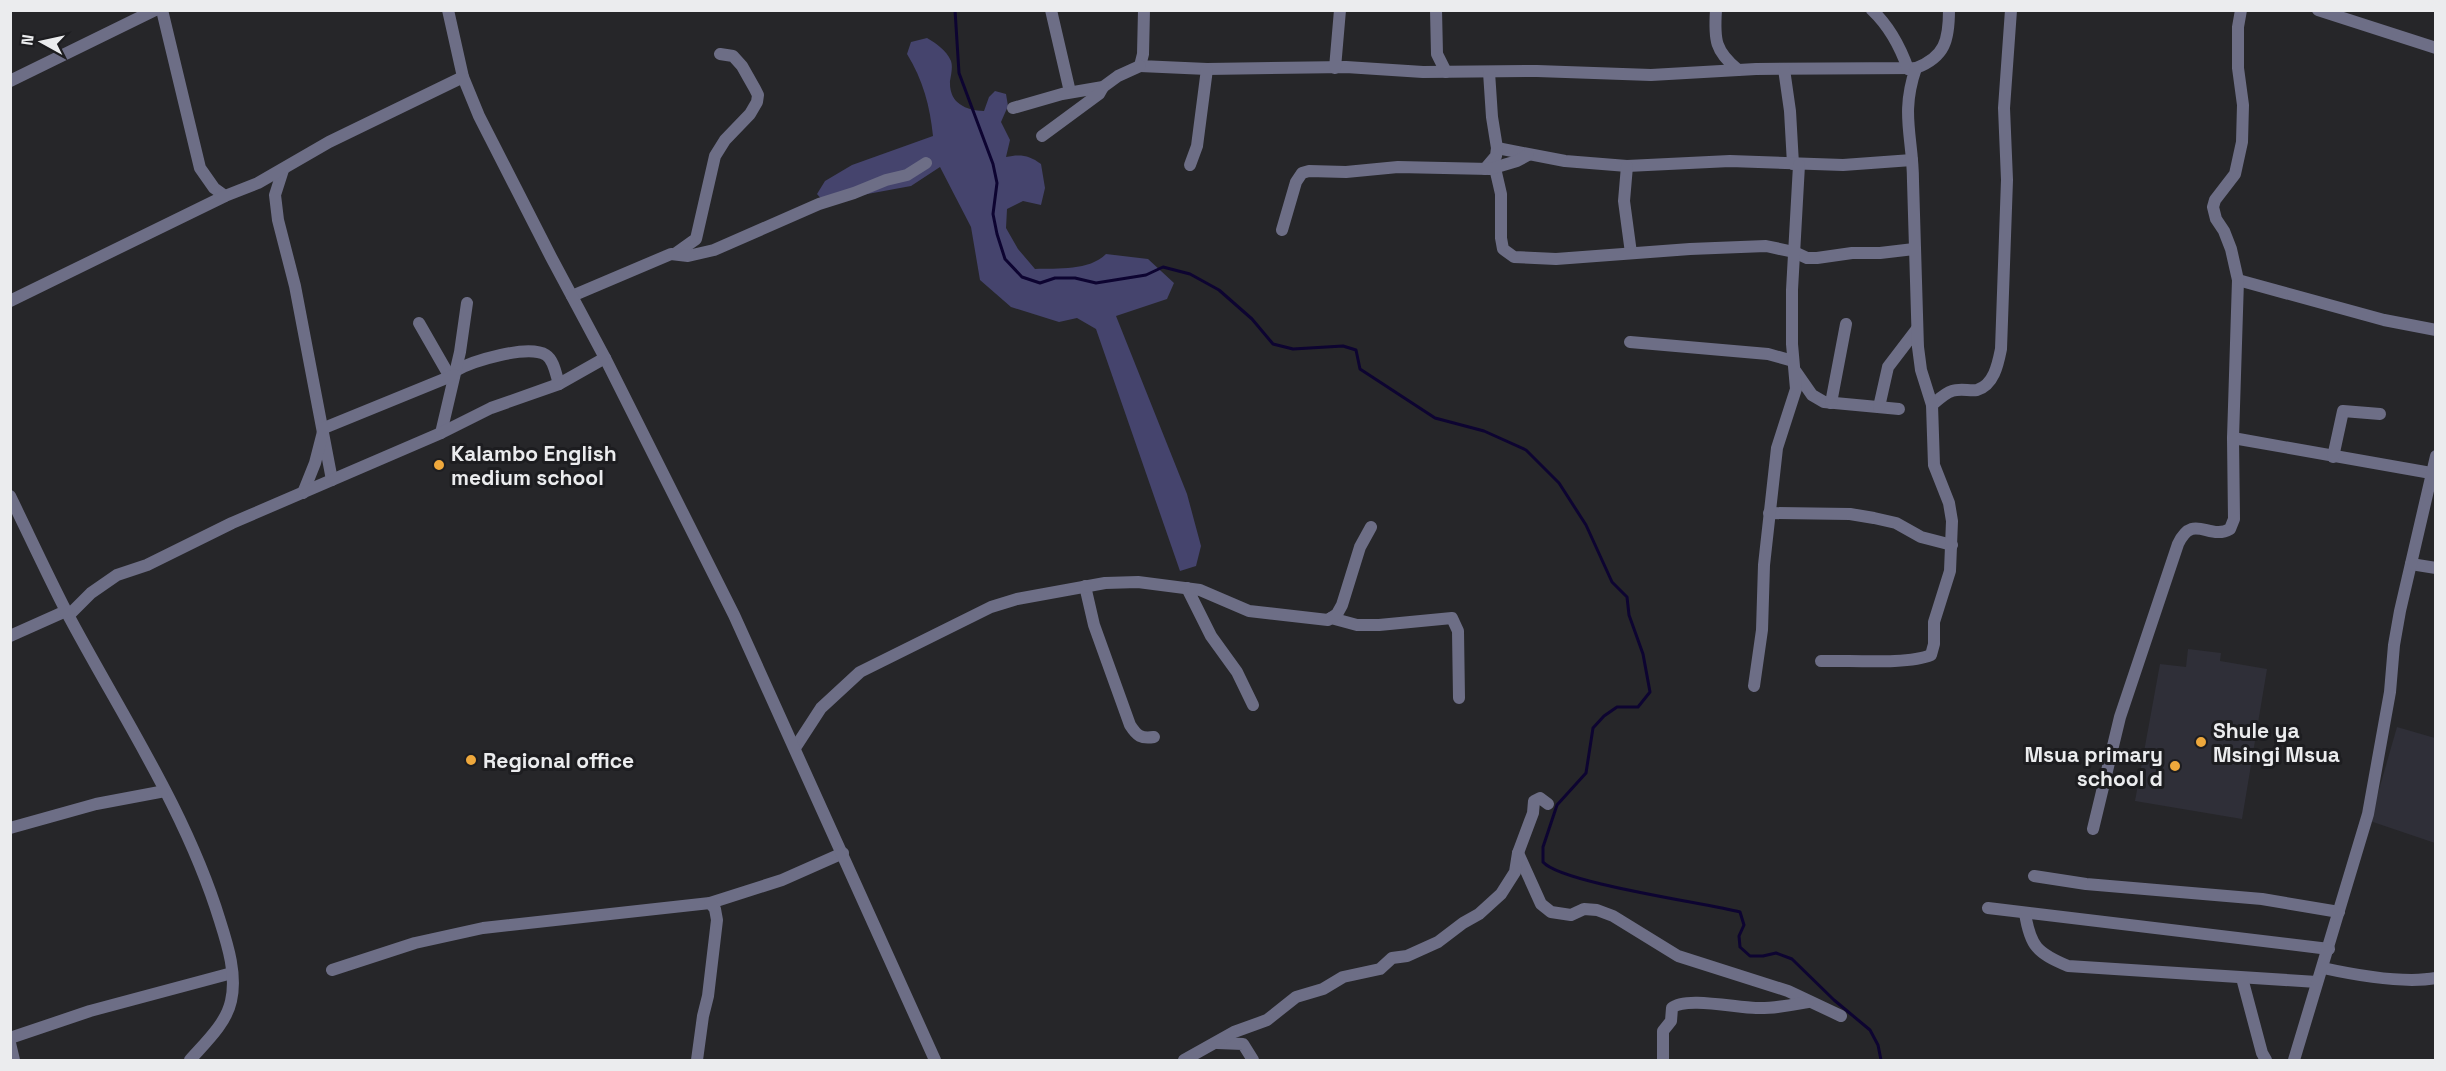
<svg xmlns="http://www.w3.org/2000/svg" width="2446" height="1071" font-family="'Space Grotesk',sans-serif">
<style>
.built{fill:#2f2f38}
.green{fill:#45446d}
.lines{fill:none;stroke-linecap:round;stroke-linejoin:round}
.stream{stroke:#0d0431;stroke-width:3}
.minor{stroke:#6d6e86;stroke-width:12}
.tertiary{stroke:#6d6e86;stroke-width:12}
.poi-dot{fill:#eea83c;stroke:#1d1d20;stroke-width:2}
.labels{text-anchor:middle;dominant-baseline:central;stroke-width:6;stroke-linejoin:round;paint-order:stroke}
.poi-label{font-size:21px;font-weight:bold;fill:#ebecee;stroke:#1d1d20;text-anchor:start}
</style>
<rect width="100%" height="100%" fill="#262629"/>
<g class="built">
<path d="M 2188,649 L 2221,653 L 2220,661 L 2267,669 L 2242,819 L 2135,801 L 2160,664 L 2186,667 Z"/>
<path d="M 2397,727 L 2435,738 L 2435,843 L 2370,821 Z"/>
</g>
<path class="green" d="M 927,38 C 937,44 946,50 951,61 C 953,67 951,75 950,81 C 949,103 965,110 984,111 L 989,97 L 995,91 L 1006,94 L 1008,106 L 1001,122 L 1010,140 L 1006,157 C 1020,154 1029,155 1041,164 L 1045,188 L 1041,205 L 1023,201 L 1007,209 L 1006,228 L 1018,249 L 1035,269 C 1058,268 1089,271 1106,254 L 1148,259 L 1174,283 L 1167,299 L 1116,316 L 1187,494 L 1201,546 L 1196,566 L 1180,571 L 1096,329 L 1077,318 L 1059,322 L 1011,307 L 980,280 L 971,227 L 940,167 L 911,186 L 824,202 L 817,194 L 825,181 L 852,165 L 933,136 C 930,106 923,80 907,54 L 911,42 Z"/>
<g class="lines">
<path class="stream" d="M 955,10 L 959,73 L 993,164 L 997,183 L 993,214 L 997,234 L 1005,259 L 1022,277 L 1040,283 L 1055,278 L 1075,278 L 1096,283 L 1146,275 L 1163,267 L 1190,274 L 1219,290 L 1252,319 L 1273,344 L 1293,349 L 1343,346 L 1356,350 L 1360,369 L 1435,418 L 1484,431 L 1526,450 L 1559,483 L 1586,525 L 1612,582 L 1627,597 L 1629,615 L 1643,654 L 1650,692 L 1638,707 L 1617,707 L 1604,716 L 1593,728 L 1586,773 L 1557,805 L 1543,847 L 1543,862 C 1561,883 1705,903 1740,912 L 1744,925 L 1739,936 L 1740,947 L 1750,956 L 1763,956 L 1776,953 L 1792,959 L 1834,1000 L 1870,1030 L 1878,1045 L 1881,1060"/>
<g class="minor">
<path d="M 162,10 L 200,168 L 214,188 L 225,196"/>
<path d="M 1051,10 L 1070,92"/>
<path d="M 1144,10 L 1143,54 L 1140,66 L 1207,69 L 1346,67 L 1423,72 L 1537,71 L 1651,75 L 1756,69 L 1916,68 C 1945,57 1949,40 1949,10"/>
<path d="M 1436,10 L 1437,54 L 1446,72"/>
<path d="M 1716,10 C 1714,40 1715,51 1738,70"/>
<path d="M 1872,10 C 1890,27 1900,46 1908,69"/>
<path d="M 1335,68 L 1340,10"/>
<path d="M 1784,69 L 1790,111 L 1793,164"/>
<path d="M 10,81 L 155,10"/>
<path d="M 1013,108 L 1062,94 L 1103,87 L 1118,76 L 1140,66"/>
<path d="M 1042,136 L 1099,94 L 1103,87"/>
<path d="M 1497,148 L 1565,161 L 1627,166 L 1730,161 L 1843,165 L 1912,160"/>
<path d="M 1190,165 L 1197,146 L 1207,69"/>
<path d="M 1627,166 L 1624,201 L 1631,253"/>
<path d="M 1495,168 L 1501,194 L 1501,238 L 1503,249 L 1514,257 L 1556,259 L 1690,249 L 1766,246 L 1794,252 L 1807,258 L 1817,258 L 1852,253 L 1880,253 L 1914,249"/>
<path d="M 1485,169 L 1496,156 L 1497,148 L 1492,117 L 1489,72"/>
<path d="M 283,170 L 275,195 L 278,220 L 295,286 L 332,480"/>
<path d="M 1282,230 L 1296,182 L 1302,173 L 1309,171 L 1346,172 L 1398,167 L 1490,169 L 1517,161 L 1528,155"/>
<path d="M 675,254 L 696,239 L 715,156 L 725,140 L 750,114 L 757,102 L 758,95 L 755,89 L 742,66 L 733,56 L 720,54"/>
<path d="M 2238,280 L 2384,320 L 2436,330"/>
<path d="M 572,296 L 671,254 L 688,256 L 714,250 L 819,204 L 854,193 L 886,180 L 907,175 L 926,163"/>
<path d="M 10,301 L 225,196 L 258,183 L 329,142 L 463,77"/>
<path d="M 419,323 L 450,377"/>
<path d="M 1630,342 L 1768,354 L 1793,361"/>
<path d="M 455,371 C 472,361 528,344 546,355 C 554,360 556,375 559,384"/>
<path d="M 1796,372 L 1812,395 L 1824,402 L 1899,409"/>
<path d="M 1831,403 L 1846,324"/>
<path d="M 1932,405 C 1938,400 1945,393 1952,391 C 1960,388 1969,391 1977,390 C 1994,385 1998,364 2001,349 L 2007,180 L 2004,108 L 2011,10"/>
<path d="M 1879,407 L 1888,367 L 1917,329"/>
<path d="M 441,433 L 460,352 L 467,303"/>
<path d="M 2233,438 L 2431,473"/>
<path d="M 2333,457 L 2343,411 L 2380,414"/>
<path d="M 303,493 L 315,463 L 324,428 L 454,375"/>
<path d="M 1769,513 L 1850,514 L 1874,518 L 1896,523 L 1921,537 L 1952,545"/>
<path d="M 2411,564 L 2436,568"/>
<path d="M 1085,586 L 1094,625 L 1130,725 C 1137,736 1141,739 1154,737"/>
<path d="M 1187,588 L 1211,636 L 1237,672 L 1253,705"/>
<path d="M 69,615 L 91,593 L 117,575 L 147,565 L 232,523 L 441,433 L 491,408 L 559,384 L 605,358"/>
<path d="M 1331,618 L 1357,625 L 1379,625 L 1452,618 L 1458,631 L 1459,698"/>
<path d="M 10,636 L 66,611"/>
<path d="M 1821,661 C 1848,660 1908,665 1931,655 L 1934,644 L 1934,622 L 1950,571 L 1952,521 L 1949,503 L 1934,465 L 1932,405 L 1921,370 L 1918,347 C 1916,292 1915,237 1913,181 C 1913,137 1900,114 1916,68"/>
<path d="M 1754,686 L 1762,630 L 1764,565 L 1777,448 L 1796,389 L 1792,344 L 1792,290 L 1799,165"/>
<path d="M 795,748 L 821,708 L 860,672 L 991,607 L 1017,599 L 1105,583 L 1138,582 L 1200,590 L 1249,611 L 1328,620 L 1337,614 L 1342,605 L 1360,547 L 1371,527"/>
<path d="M 10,828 L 96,804 L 165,791"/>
<path d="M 2093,829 L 2120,717 L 2178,544 C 2193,512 2209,541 2230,529 L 2234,519 L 2233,438 L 2238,280 L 2231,249 L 2224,231 L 2216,219 L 2213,207 L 2215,200 L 2235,174 L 2242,142 L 2243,105 L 2238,68 L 2238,27 L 2241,10"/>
<path d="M 1518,853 L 1541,904 L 1551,912 L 1571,915 L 1584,909 L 1597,910 L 1613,916 L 1678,956 L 1788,991 L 1841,1016"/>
<path d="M 2034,876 L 2086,884 L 2262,899 L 2339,912"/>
<path d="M 1988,908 L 2329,949"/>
<path d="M 2025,913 C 2030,946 2037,953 2068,966 L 2317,982"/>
<path d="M 2323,968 C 2355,975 2403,984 2436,978"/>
<path d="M 332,970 L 415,943 L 483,928 L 710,903 L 782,880 L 843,853"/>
<path d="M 2242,978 L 2262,1053 L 2266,1060"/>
<path d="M 10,1038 L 90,1011 L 232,973"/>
<path d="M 10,1043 L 14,1060"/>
<path d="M 1217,1043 L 1243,1044 L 1253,1060"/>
<path d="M 697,1060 L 703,1016 L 708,996 L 717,920 L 715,909 L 710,903"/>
<path d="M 1184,1060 L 1234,1032 L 1267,1020 L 1296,997 L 1323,989 L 1343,977 L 1380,969 L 1392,958 L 1407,956 L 1438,942 L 1463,923 L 1479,914 L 1501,894 L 1515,872 L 1518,853 L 1533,813 L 1534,801 L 1540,798 L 1548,804"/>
<path d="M 1663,1060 L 1663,1031 L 1671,1021 L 1672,1008 C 1685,996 1737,1008 1756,1008 C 1773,1009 1791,1005 1808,1002"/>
</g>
<g class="tertiary">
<path d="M 448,10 L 463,77 L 479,116 L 551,257 L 605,358 L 734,615 L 935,1060"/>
<path d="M 2318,10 L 2436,48"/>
<path d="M 10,496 C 29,535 47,574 66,611 C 120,713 186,810 220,921 C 228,946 237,975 231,1001 C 226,1024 205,1043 190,1060"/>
<path d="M 2294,1060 L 2368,814 L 2390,692 L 2394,645 L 2400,611 L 2436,456"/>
</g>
</g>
<g class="poi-dot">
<circle cx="439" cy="465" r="6"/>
<circle cx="2201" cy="742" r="6"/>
<circle cx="471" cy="760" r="6"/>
<circle cx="2175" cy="766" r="6"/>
</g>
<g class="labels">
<g class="poi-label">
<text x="451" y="453">Kalambo English<tspan x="451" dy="24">medium school</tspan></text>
<text x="2213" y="730">Shule ya<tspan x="2213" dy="24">Msingi Msua</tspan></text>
<text x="2163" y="754" text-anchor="end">Msua primary<tspan x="2163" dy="24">school d</tspan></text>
<text x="483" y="760">Regional office</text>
</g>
</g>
<rect width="2446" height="1071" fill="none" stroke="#ebecee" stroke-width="24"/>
<g transform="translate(42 42) rotate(278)" stroke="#1d1d20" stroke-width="4.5" paint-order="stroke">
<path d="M0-4.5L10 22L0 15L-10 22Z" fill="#ebecee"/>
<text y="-9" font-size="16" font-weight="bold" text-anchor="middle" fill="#ebecee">N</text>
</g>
</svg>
